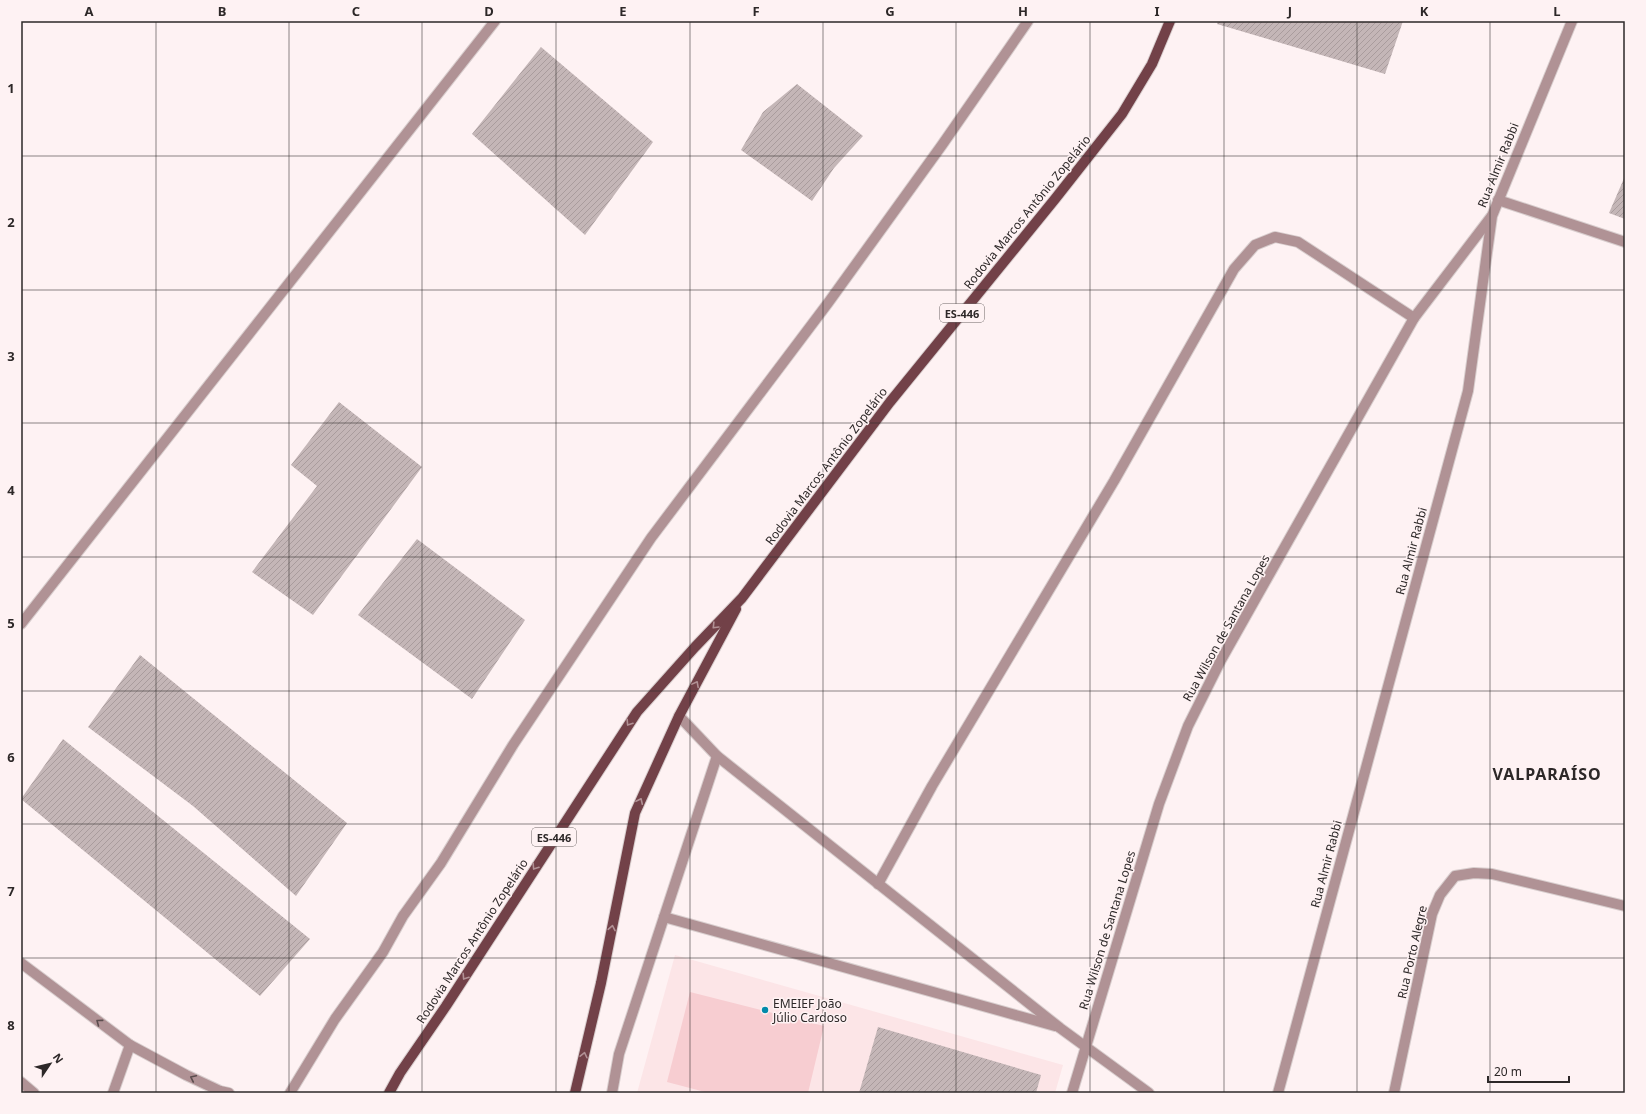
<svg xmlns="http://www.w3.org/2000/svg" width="1646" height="1114" font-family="'Noto Sans',sans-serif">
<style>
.built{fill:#fce5e7}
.pitch{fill:#f7cdd1}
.building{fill:url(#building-hatch)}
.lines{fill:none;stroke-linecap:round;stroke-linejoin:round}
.lane-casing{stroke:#d8cece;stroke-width:12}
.street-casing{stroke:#d8cece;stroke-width:12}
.primary-casing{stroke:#d8cece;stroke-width:12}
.lane{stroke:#b09295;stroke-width:10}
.street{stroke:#b09295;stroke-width:10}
.primary{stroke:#724148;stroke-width:10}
.oneway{stroke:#b19195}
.oneway2{stroke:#5b4d4e}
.grid{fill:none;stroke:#2d2828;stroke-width:1;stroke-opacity:0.55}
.poi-dot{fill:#028aaa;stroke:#fef2f3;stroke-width:1.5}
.labels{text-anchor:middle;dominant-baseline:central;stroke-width:3;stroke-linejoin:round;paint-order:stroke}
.shield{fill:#fef2f3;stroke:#6c6565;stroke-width:1}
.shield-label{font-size:11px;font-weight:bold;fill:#2d2828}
.street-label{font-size:12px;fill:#2d2828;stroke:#fef2f3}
.poi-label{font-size:12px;fill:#2d2828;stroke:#fef2f3;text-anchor:start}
.district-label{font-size:16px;font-weight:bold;letter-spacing:1px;fill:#2d2828;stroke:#fef2f3}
.neatline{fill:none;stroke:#2d2828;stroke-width:1.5}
.grid-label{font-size:13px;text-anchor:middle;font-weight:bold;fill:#2d2828}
</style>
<defs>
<pattern id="building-hatch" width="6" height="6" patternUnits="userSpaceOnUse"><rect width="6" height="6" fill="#c4b6b7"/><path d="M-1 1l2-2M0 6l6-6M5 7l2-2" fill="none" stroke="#a99c9d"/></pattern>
</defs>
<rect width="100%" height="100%" fill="#fef2f3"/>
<path class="built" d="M 675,955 L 1063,1065 L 1055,1093 L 637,1093 Z"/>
<path class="pitch" d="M 690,992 L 824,1026 L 808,1093 L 709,1093 L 667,1082 Z"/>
<g class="building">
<path d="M 1218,21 L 1403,21 L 1385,74 L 1217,24 Z"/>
<path d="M 541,47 L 653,142 L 585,235 L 472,134 Z"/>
<path d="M 797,84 L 863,136 L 834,168 L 812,201 L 741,150 L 763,112 Z"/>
<path d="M 1625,176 L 1625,219 L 1609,213 Z"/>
<path d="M 339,402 L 422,467 L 313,615 L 252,572 L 317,486 L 291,465 Z"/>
<path d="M 417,539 L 525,620 L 472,699 L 358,615 Z"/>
<path d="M 140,655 L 347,823 L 296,896 L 193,806 L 88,727 Z"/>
<path d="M 63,739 L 310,939 L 260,996 L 21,799 Z"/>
<path d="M 878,1027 L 1041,1075 L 1036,1093 L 859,1093 Z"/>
</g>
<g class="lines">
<g class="lane-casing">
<g id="lane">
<path d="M 21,624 L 495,21"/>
<path d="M 290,1093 L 335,1019 L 383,952 L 403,916 L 441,863 L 513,745 L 651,538 L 828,303 L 942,145 L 1028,21"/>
</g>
</g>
<g class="street-casing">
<g id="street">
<path d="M 1498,200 L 1625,242"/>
<path d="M 679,716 L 717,756 L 1060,1028 L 1149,1093"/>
<path d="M 878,884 L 932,786 L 1114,481 L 1234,269 L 1255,245 L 1275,237 L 1298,242 L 1414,318"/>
<path d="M 664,917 L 1055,1026"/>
<path d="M 21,963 L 130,1045 L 186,1075 L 220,1091 L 229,1093"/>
<path d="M 21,1082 L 34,1093"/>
<path d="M 113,1093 L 130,1045"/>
<path d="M 612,1093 L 619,1054 L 717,756"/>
<path d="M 1072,1093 L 1159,804 L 1188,726 L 1221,660 L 1414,318 L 1491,217"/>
<path d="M 1278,1093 L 1468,391 L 1492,216 L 1572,21"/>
<path d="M 1394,1093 L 1432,914 L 1440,895 L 1455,876 L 1474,873 L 1492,874 L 1625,906"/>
</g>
</g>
<g class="primary-casing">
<g id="primary">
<path d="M 389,1093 L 400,1073 L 446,1006 L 637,712 L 695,647 L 742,598 L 890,402 L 1055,199 L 1122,114 L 1152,64 L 1170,21"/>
<path d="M 575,1093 L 601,983 L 635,813 L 679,716 L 736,609"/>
</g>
</g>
<use href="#lane" class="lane"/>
<use href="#street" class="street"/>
<use href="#primary" class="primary"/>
</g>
<defs><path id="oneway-chevron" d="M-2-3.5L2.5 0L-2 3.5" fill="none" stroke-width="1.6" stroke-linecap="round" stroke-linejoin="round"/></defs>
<g class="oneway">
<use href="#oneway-chevron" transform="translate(715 626) rotate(134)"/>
<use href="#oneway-chevron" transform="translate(696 684) rotate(-62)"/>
<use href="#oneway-chevron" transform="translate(629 723) rotate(123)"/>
<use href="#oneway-chevron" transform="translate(640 801) rotate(-65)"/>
<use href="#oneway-chevron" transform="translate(535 867) rotate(123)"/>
<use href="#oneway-chevron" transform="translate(612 928) rotate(-79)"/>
<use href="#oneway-chevron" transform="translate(465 977) rotate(123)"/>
<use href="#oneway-chevron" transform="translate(584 1055) rotate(-77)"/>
</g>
<g class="oneway2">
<use href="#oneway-chevron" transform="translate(99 1022) rotate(-143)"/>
<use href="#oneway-chevron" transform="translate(193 1078) rotate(-155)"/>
</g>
<path class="grid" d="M 156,21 L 156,1093M 289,21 L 289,1093M 422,21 L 422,1093M 556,21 L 556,1093M 690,21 L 690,1093M 823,21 L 823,1093M 956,21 L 956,1093M 1090,21 L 1090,1093M 1224,21 L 1224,1093M 1357,21 L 1357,1093M 1490,21 L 1490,1093M 21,156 L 1625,156M 21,290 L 1625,290M 21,423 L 1625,423M 21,557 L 1625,557M 21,691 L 1625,691M 21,824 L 1625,824M 21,958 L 1625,958"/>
<circle class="poi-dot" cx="765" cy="1010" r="4"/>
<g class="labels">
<g class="shield">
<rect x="940" y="304" width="44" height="18" rx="3"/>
<rect x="532" y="828" width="44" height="18" rx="3"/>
</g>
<g class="shield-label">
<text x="962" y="313">ES-446</text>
<text x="554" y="837">ES-446</text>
</g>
<g class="street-label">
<text transform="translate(1498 165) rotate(-68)">Rua Almir Rabbi</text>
<text transform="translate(1027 212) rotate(-51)">Rodovia Marcos Antônio Zopelário</text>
<text transform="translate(826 466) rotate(-53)">Rodovia Marcos Antônio Zopelário</text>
<text transform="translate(1411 551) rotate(-75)">Rua Almir Rabbi</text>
<text transform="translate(1226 628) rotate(-61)">Rua Wilson de Santana Lopes</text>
<text transform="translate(1326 864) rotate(-75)">Rua Almir Rabbi</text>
<text transform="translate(1107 930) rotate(-73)">Rua Wilson de Santana Lopes</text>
<text transform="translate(472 941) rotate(-57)">Rodovia Marcos Antônio Zopelário</text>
<text transform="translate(1412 952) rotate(-77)">Rua Porto Alegre</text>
</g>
<g class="poi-label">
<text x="773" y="1003">EMEIEF João<tspan x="773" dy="14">Júlio Cardoso</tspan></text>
</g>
<g class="district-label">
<text x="1547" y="774">VALPARAÍSO</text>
</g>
</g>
<rect width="1646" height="1114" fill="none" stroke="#fef2f3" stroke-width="44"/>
<g transform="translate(50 1064) rotate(55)" stroke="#fef2f3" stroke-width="3" paint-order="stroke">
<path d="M0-3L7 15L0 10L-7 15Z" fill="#2d2828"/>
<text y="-6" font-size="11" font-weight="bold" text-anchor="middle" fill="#2d2828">N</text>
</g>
<path d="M1488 1076v6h81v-6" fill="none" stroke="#2d2828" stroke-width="2"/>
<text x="1494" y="1076" font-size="12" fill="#2d2828" stroke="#fef2f3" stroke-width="3" paint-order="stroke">20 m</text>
<rect x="22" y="22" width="1602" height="1070" class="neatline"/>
<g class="grid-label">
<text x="89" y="16">A</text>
<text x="222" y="16">B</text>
<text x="356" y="16">C</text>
<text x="489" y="16">D</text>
<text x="623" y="16">E</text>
<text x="756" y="16">F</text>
<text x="890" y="16">G</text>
<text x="1023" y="16">H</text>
<text x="1157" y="16">I</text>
<text x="1290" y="16">J</text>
<text x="1424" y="16">K</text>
<text x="1557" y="16">L</text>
<text x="11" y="93">1</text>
<text x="11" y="227">2</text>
<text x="11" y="361">3</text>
<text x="11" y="495">4</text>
<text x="11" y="628">5</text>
<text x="11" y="762">6</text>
<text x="11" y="896">7</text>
<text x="11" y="1030">8</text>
</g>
</svg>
